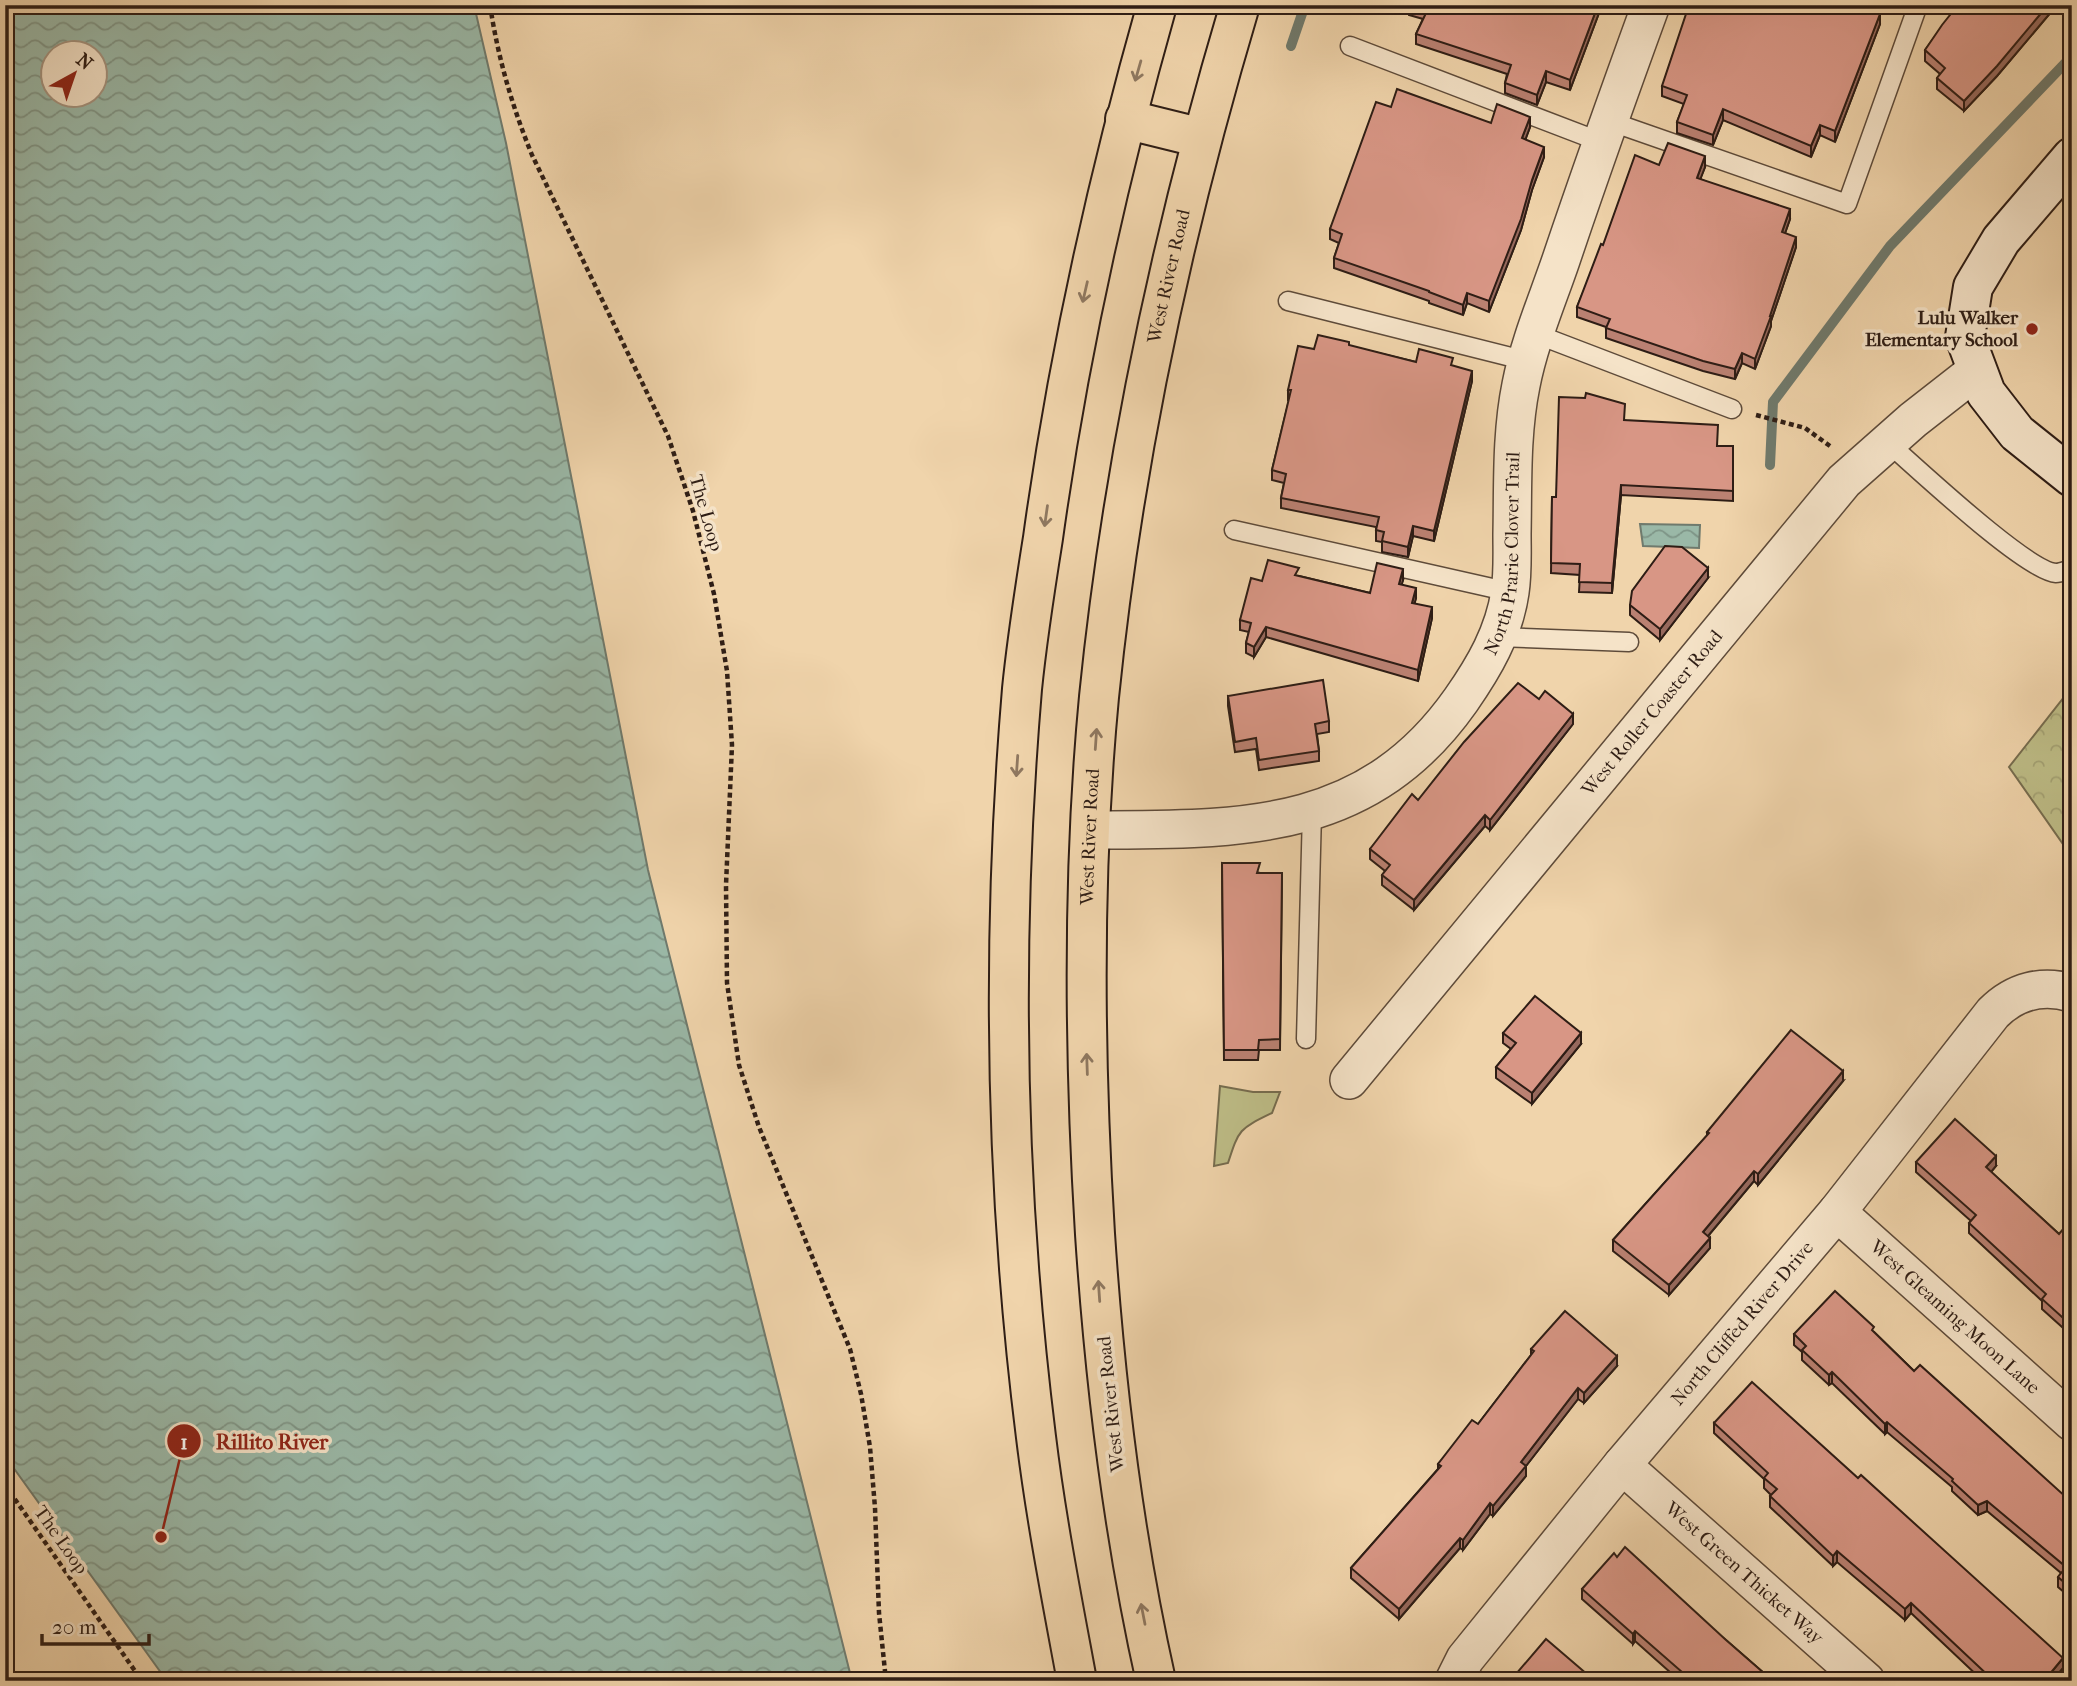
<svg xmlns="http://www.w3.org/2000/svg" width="2077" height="1686" font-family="'IM FELL French Canon',serif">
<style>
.grass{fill:#bdbc86;stroke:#766c4e;stroke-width:2}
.park{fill:url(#park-crowns);stroke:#766c4e;stroke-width:2}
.water{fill:url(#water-waves);stroke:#6f7a6d;stroke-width:2;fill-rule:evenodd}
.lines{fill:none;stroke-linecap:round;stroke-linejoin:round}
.stream{stroke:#6f7a6d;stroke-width:10}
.lane-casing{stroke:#5e4b3a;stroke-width:21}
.street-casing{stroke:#5e4b3a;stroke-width:40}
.secondary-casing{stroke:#2e1d15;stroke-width:42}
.primary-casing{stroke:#2e1d15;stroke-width:42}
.path{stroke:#2e1d15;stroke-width:4.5;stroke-dasharray:5 3.5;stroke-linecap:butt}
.lane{stroke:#f5e3c8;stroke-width:18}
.street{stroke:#f5e3c8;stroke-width:37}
.secondary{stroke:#f5e3c8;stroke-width:38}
.primary{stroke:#f0d4ab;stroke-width:38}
.wall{fill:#ba8172;stroke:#2e1d15;stroke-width:2}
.shaded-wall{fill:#97695d;stroke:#2e1d15;stroke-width:2}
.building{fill:#d89685;stroke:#2e1d15;stroke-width:2}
.oneway{stroke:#8f7860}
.poi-dot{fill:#8f2418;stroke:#f5e3c8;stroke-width:2.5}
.labels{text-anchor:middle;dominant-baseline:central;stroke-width:7;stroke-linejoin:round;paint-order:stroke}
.street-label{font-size:19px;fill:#2e1d15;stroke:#f5e3c8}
.poi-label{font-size:19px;font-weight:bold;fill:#2e1d15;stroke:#f5e3c8;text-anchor:end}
.leader{fill:none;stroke:#8f2418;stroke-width:2.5}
.callout-dot{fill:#8f2418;stroke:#f5e3c8;stroke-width:2.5}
.mark-label{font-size:21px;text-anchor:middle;font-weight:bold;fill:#fff}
.callout-label{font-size:21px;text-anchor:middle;font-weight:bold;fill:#8f2418;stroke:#f5e3c8;stroke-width:7;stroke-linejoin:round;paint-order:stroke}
</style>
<defs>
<pattern id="park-crowns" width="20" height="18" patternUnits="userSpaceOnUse" patternTransform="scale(1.75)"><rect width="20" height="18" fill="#bdbc86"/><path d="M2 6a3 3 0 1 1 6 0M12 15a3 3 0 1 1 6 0" fill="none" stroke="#a3a173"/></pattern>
<pattern id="water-waves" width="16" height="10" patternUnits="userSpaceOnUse" patternTransform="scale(1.75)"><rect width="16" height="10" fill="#9ab8a7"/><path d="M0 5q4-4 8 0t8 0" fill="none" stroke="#7e9587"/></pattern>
</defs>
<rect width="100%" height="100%" fill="#f0d4ab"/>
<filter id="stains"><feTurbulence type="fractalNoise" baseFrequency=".00286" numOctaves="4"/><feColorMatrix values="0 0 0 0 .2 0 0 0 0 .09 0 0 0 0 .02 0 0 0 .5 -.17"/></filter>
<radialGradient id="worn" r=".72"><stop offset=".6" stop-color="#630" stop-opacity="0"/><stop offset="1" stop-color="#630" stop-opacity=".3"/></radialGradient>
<path class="grass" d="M 1220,1086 L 1253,1092 L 1280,1092 L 1272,1113 C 1239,1129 1239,1129 1228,1163 L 1214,1166 Z"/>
<path class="park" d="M 2072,687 L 2072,857 L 2009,767 Z"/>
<g class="water">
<path d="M 5,5 L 474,5 L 506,143 L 648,870 L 852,1681 L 167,1681 L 5,1456 ZM 52,52 L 94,52 L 94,94 L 52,94 Z"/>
<path d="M 1640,524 L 1700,525 L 1699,548 L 1643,546 Z"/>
</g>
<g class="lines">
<g class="stream">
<path d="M 1291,46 L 1305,5"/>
<path d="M 1770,465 L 1773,402 L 1890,246 L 2072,56"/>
</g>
<g class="lane-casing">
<g id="lane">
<path d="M 1350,46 L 1601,142"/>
<path d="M 1609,121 L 1847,204 L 1918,5"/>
<path d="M 1288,301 L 1527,361"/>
<path d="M 1536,334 L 1732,409"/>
<path d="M 1887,442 C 1916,467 2026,571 2056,573 C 2061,573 2067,570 2072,569"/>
<path d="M 1234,530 L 1510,592"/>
<path d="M 1498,637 L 1629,642"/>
<path d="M 1306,1039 L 1312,812"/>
</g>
</g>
<g class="street-casing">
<g id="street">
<path id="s1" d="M 1090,830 C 1238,829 1366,835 1461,700 C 1484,667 1504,633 1510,592 C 1513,573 1512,553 1512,534 C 1513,485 1511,434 1521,385 C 1529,343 1547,301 1561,260 C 1590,174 1620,90 1651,5"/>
<path id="s2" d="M 1349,1080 L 1844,481 L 1913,420 L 1977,370"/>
<path id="s3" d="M 1837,1212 L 2072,1422"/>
<path id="s4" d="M 1622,1465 L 1866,1681"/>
<path id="s5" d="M 1454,1681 L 1465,1659 L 1622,1465 L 1837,1212 L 1993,1013 C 2015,991 2042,984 2072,993"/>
</g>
</g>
<g class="secondary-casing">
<path id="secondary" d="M 2072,157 L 2001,240 L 1973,287 L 1965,337 L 1986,393 L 2017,433 L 2072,477"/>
</g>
<g class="primary-casing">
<g id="primary">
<path d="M 1125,119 L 1202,138"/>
<path d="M 1077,1681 C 1062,1600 1046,1519 1036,1437 C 1005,1190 1001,938 1022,689 C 1027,639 1035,588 1043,538 C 1068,357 1107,181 1157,5"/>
<path id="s6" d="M 1156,1681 C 1123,1534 1105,1384 1095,1234 C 1084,1055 1082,875 1099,697 C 1123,460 1172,233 1240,5"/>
</g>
</g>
<g class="path">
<path d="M 490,5 C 498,58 512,106 532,155 L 668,436 L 693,511 L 714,594 L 727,671 L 732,745 L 726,885 L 727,983 L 739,1065 L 759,1127 L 850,1349 L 861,1394 L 870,1447 L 875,1508 L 879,1613 L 886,1681"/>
<path d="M 1756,415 L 1805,428 L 1830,446"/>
<path d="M 5,1485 L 142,1681"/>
</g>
<use href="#lane" class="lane"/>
<use href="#street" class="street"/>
<use href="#secondary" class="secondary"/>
<use href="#primary" class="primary"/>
</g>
<g class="wall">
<path d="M 1409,5 L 1602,5 L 1570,90 L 1546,82 L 1537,105 L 1505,93 L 1505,83 L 1507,74 L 1416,44 L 1416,34 L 1423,19 L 1409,15 Z"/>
<path d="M 1958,5 L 2057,5 L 1997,76 L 1964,111 L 1937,89 L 1937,78 L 1940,74 L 1925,61 L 1925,50 Z"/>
<path d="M 1868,10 L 1880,24 L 1835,142 L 1820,135 L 1811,157 L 1723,120 L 1713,145 L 1677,133 L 1677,122 L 1684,104 L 1662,96 L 1662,86 Z"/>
<path d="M 1391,107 L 1491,123 L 1530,127 L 1525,140 L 1544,157 L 1532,190 L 1521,230 L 1489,312 L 1467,303 L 1463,315 L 1429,303 L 1429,301 L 1334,268 L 1334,258 L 1339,243 L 1330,239 L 1330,229 Z"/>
<path d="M 1659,165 L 1705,167 L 1700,179 L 1790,219 L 1785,233 L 1796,247 L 1771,321 L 1771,326 L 1755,369 L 1742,363 L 1735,379 L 1703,371 L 1606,338 L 1606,327 L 1577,317 L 1577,307 L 1603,245 Z"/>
<path d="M 1349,346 L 1416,362 L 1453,366 L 1472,381 L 1434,541 L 1413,536 L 1408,557 L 1382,552 L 1382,542 L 1376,541 L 1376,527 L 1281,508 L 1281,498 L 1284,483 L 1272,480 L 1272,470 L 1289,400 L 1288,400 L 1288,390 L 1314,349 Z"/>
<path d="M 1624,420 L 1718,446 L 1733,446 L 1733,501 L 1621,495 L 1612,593 L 1579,592 L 1580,575 L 1551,573 L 1552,497 L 1556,497 Z"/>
<path d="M 1299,576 L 1370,593 L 1403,580 L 1401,585 L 1416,598 L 1414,604 L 1432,618 L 1418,681 L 1266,637 L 1254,657 L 1246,653 L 1246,643 L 1249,632 L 1240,630 L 1240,620 L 1262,581 Z"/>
<path d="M 1708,578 L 1660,640 L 1630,615 L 1630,605 Z"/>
<path d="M 1228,696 L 1329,721 L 1329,732 L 1317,734 L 1319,751 L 1319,761 L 1259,770 L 1256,749 L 1235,752 L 1228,706 Z"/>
<path d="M 1573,724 L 1490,830 L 1485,826 L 1414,910 L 1382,885 L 1382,875 L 1385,871 L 1370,859 L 1370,849 L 1418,800 Z"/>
<path d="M 1222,863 L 1260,873 L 1282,873 L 1280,1050 L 1259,1050 L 1258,1060 L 1224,1060 Z"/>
<path d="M 1503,1033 L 1581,1044 L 1532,1104 L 1496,1078 L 1496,1067 L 1511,1049 L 1503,1043 Z"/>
<path d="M 1843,1081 L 1758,1185 L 1754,1181 L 1708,1236 L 1710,1248 L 1669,1295 L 1613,1251 L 1613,1240 L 1707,1136 L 1707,1132 Z"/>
<path d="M 1916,1162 L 1996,1166 L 1991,1172 L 2059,1234 L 2072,1234 L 2072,1336 L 2042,1309 L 2042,1301 L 1969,1233 L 1969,1223 L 1971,1221 L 1916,1172 Z"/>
<path d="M 1874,1332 L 1914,1371 L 2072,1506 L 2072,1599 L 2058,1587 L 2058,1577 L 2061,1573 L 1987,1511 L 1978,1515 L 1952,1491 L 1952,1487 L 1887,1432 L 1885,1434 L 1832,1383 L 1829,1385 L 1802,1360 L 1802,1352 L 1794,1345 L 1794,1334 Z"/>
<path d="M 1531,1349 L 1617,1366 L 1584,1403 L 1578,1399 L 1526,1466 L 1526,1476 L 1493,1516 L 1490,1514 L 1463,1550 L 1460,1548 L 1399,1619 L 1351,1578 L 1351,1568 L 1438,1469 L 1438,1464 L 1478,1424 L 1531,1355 Z"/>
<path d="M 1714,1423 L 2063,1668 L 2052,1681 L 1983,1681 L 1911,1613 L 1905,1620 L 1837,1562 L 1833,1566 L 1770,1507 L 1770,1496 L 1771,1495 L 1764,1488 L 1764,1479 L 1714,1433 Z"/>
<path d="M 1617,1557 L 1726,1640 L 1773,1681 L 1680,1681 L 1635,1641 L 1633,1644 L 1582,1599 L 1582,1589 Z"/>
</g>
<g class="shaded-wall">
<path d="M 1598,5 L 1602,5 L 1570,90 L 1570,80 Z"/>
<path d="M 2048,5 L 2057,5 L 1997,76 L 1964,111 L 1964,101 Z"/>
<path d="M 1880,14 L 1880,24 L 1835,142 L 1835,131 Z"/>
<path d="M 1546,71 L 1546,82 L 1537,105 L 1537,95 Z"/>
<path d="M 1723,109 L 1723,120 L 1713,145 L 1713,135 Z"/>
<path d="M 1530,117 L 1530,127 L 1522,149 L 1522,138 Z"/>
<path d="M 1820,125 L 1820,135 L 1811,157 L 1811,146 Z"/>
<path d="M 1544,147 L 1544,157 L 1532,190 L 1521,230 L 1489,312 L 1489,301 Z"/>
<path d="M 1705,156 L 1705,167 L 1697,188 L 1697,178 Z"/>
<path d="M 1790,209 L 1790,219 L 1782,242 L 1782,232 Z"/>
<path d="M 1796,237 L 1796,247 L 1771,321 L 1771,326 L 1755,369 L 1755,359 Z"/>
<path d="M 1467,293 L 1467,303 L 1463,315 L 1463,305 Z"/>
<path d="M 1742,353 L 1742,363 L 1735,379 L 1735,369 Z"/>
<path d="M 1472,371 L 1472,381 L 1434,541 L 1434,531 Z"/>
<path d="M 1621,485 L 1621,495 L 1612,593 L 1612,583 Z"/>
<path d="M 1413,526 L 1413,536 L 1408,557 L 1408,547 Z"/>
<path d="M 1708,568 L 1708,578 L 1660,640 L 1660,629 Z"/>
<path d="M 1403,569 L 1403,580 L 1399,595 L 1399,584 Z"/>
<path d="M 1416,588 L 1416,598 L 1412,614 L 1412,603 Z"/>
<path d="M 1432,607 L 1432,618 L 1418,681 L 1418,670 Z"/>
<path d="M 1266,627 L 1266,637 L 1254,657 L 1254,647 Z"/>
<path d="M 1573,714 L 1573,724 L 1490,830 L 1490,820 Z"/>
<path d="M 1485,815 L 1485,826 L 1414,910 L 1414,900 Z"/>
<path d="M 1581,1033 L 1581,1044 L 1532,1104 L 1532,1093 Z"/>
<path d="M 1843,1071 L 1843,1081 L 1758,1185 L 1758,1174 Z"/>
<path d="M 1996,1156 L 1996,1166 L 1986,1178 L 1986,1167 Z"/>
<path d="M 1754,1171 L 1754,1181 L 1703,1242 L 1703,1232 Z"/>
<path d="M 1710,1238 L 1710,1248 L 1669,1295 L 1669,1285 Z"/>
<path d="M 1617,1356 L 1617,1366 L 1584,1403 L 1584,1393 Z"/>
<path d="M 1832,1372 L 1832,1383 L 1829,1385 L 1829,1375 Z"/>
<path d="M 1578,1388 L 1578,1399 L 1526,1466 L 1526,1476 L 1493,1516 L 1493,1506 L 1521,1462 Z"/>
<path d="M 1887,1422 L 1887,1432 L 1885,1434 L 1885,1424 Z"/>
<path d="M 1987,1501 L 1987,1511 L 1978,1515 L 1978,1505 Z"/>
<path d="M 1490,1503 L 1490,1514 L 1463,1550 L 1463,1540 Z"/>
<path d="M 1460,1538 L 1460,1548 L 1399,1619 L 1399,1609 Z"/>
<path d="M 1837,1551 L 1837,1562 L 1833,1566 L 1833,1556 Z"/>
<path d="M 1911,1603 L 1911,1613 L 1905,1620 L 1905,1609 Z"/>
<path d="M 1635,1631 L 1635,1641 L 1633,1644 L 1633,1634 Z"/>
<path d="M 2063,1658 L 2063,1668 L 2052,1681 L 2044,1681 Z"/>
</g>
<g class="building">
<path d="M 1411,5 L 1598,5 L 1570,80 L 1546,71 L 1537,95 L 1505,83 L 1511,65 L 1416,34 L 1427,11 Z"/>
<path d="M 1689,5 L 1866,5 L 1864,9 L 1880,14 L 1835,131 L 1820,125 L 1811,146 L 1723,109 L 1713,135 L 1677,122 L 1687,95 L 1662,86 Z"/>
<path d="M 1958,5 L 2048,5 L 1997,66 L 1964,101 L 1937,78 L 1945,68 L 1925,50 L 1942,25 Z"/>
<path d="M 1397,89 L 1491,123 L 1497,104 L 1530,117 L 1522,138 L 1544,147 L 1532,180 L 1521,219 L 1489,301 L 1467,293 L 1463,305 L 1429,292 L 1429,291 L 1334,258 L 1342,234 L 1330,229 L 1376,102 L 1391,107 Z"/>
<path d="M 1668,143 L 1705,156 L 1697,178 L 1790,209 L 1782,232 L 1796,237 L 1770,316 L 1771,316 L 1755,359 L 1742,353 L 1735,369 L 1703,361 L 1606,328 L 1610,319 L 1577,307 L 1601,244 L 1603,245 L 1635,155 L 1659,165 Z"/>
<path d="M 1318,335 L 1349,342 L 1349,345 L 1416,362 L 1419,349 L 1453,358 L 1451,365 L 1472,371 L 1434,531 L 1413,526 L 1408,547 L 1382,541 L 1384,532 L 1376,530 L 1379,517 L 1281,498 L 1286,474 L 1272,470 L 1291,390 L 1288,390 L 1298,346 L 1314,349 Z"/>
<path d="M 1586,393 L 1625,404 L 1624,420 L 1718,425 L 1717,446 L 1733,446 L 1733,491 L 1621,485 L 1612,583 L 1579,582 L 1580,564 L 1551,563 L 1552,497 L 1556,497 L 1559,397 L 1585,398 Z"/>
<path d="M 1665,546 L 1682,547 L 1708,568 L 1660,629 L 1630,605 L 1632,591 Z"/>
<path d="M 1268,560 L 1299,568 L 1295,575 L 1370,593 L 1377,563 L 1403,569 L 1399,584 L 1416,588 L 1412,603 L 1432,607 L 1418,670 L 1266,627 L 1254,647 L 1246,643 L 1251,623 L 1240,620 L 1251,578 L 1262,581 Z"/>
<path d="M 1323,680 L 1329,721 L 1315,724 L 1319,751 L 1259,760 L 1256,738 L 1235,742 L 1228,696 Z"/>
<path d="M 1518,683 L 1539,699 L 1545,691 L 1573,714 L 1490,820 L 1485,815 L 1414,900 L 1382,875 L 1390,865 L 1370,849 L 1412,794 L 1418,800 L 1464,742 Z"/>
<path d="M 1222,863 L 1260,863 L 1257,873 L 1282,873 L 1280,1039 L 1259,1040 L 1258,1050 L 1224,1050 Z"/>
<path d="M 1535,996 L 1581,1033 L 1532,1093 L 1496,1067 L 1516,1043 L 1503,1033 Z"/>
<path d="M 1791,1030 L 1843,1071 L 1758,1174 L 1754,1171 L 1703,1232 L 1710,1238 L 1669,1285 L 1613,1240 L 1709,1133 L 1707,1132 Z"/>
<path d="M 1955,1119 L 1996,1156 L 1986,1167 L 2059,1234 L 2064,1228 L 2072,1234 L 2072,1326 L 2042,1299 L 2046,1294 L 1969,1223 L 1976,1215 L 1916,1162 Z"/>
<path d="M 1835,1291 L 1874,1327 L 1872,1330 L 1914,1371 L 1920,1365 L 2067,1498 L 2064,1499 L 2072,1506 L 2072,1589 L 2058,1577 L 2066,1567 L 1987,1501 L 1978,1505 L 1952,1481 L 1953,1479 L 1887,1422 L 1885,1424 L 1832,1372 L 1829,1375 L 1802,1350 L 1806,1346 L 1794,1334 Z"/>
<path d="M 1565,1311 L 1617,1356 L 1584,1393 L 1578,1388 L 1521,1462 L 1526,1466 L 1493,1506 L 1490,1503 L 1463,1540 L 1460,1538 L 1399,1609 L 1351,1568 L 1441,1466 L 1438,1464 L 1472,1420 L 1478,1424 L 1534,1351 L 1531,1349 Z"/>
<path d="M 1752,1382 L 1858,1478 L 1861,1475 L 2063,1658 L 2044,1681 L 1994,1681 L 1911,1603 L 1905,1609 L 1837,1551 L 1833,1556 L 1770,1496 L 1777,1489 L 1764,1478 L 1768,1473 L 1714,1423 Z"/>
<path d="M 1625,1547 L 1726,1640 L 1773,1681 L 1688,1681 L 1690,1679 L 1635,1631 L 1633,1634 L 1582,1589 L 1614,1553 L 1617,1557 Z"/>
<path d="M 1546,1639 L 1595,1681 L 1510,1681 Z"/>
</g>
<defs><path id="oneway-shaft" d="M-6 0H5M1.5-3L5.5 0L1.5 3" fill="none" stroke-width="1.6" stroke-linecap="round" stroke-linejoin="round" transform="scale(1.75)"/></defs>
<g class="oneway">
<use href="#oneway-shaft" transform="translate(1138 71) rotate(106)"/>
<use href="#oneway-shaft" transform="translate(1085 292) rotate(103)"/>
<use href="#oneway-shaft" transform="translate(1046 516) rotate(98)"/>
<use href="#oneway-shaft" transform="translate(1096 739) rotate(-86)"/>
<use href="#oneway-shaft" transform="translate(1017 766) rotate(94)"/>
<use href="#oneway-shaft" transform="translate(1087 1064) rotate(-92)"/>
<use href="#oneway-shaft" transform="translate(1099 1291) rotate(-94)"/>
<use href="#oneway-shaft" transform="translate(1143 1614) rotate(-101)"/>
</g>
<circle class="poi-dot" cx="2032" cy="329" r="7"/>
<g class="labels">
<g class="street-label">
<text stroke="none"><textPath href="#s6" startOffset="1416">West River Road</textPath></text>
<text transform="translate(706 513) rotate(74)">The Loop</text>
<text stroke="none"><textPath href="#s1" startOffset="570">North Prarie Clover Trail</textPath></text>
<text stroke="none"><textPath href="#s2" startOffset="476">West Roller Coaster Road</textPath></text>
<text stroke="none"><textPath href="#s6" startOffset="849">West River Road</textPath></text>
<text stroke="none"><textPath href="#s3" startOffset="158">West Gleaming Moon Lane</textPath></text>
<text stroke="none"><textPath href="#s5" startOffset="460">North Cliffed River Drive</textPath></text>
<text transform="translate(1111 1404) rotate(-96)">West River Road</text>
<text transform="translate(61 1540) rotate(55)">The Loop</text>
<text stroke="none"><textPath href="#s4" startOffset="163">West Green Thicket Way</textPath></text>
</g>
<g class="poi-label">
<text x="2018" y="318">Lulu Walker<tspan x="2018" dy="22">Elementary School</tspan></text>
</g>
</g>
<path class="leader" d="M161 1537L184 1441"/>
<g class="callout-dot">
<circle cx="161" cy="1537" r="7"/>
<circle cx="184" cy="1441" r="18"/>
</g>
<g class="mark-label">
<text x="184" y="1449">1</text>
</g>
<g class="callout-label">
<text x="272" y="1449">Rillito River</text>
</g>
<rect width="2077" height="1686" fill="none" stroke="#f0d4ab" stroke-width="28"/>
<rect x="7" y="7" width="2063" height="1672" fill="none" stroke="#2e1d15" stroke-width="3.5"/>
<rect x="14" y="14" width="2049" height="1658" fill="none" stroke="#2e1d15" stroke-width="2"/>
<g transform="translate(74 74) rotate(40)"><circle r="33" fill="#f5e3c8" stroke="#a59480" stroke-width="2"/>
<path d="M0-5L12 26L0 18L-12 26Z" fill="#8f2418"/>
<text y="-10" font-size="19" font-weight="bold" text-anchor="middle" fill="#2e1d15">N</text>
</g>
<path d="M42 1634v10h107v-10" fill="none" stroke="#2e1d15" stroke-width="3.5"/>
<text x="52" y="1634" font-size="21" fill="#2e1d15" stroke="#f5e3c8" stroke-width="5" paint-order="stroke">20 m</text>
<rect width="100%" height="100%" filter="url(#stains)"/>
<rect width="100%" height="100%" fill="url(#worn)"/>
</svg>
